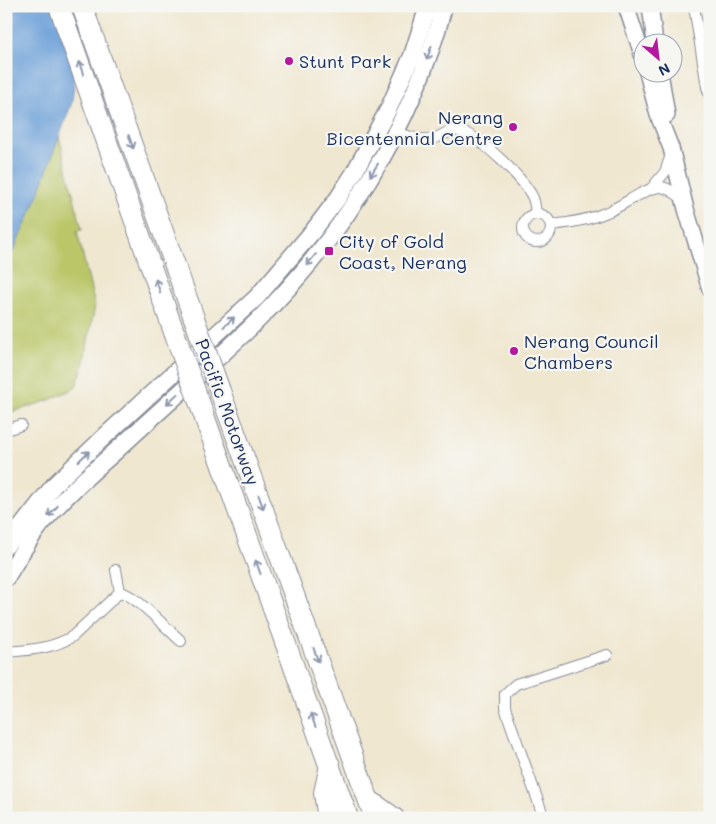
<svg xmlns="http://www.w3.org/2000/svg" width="716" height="824" font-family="Mali,sans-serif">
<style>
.green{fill:#bac668;stroke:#6a7a63}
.water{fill:#6ea1d9;stroke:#44689c}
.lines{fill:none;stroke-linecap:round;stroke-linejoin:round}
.minor-casing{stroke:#868b97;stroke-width:12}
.secondary-casing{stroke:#868b97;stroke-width:18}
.primary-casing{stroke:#868b97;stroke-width:19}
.motorway-casing{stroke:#868b97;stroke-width:22}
.minor{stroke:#fff;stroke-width:10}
.secondary{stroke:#fff;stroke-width:15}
.primary{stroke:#fff;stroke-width:16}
.motorway{stroke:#fff;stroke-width:20}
.motorway-bridge-casing{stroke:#868b97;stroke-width:22;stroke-linecap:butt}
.motorway-bridge{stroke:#fff;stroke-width:20}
.oneway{stroke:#8d97ae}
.poi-dot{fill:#b5179e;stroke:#f6f6f2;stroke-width:2}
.labels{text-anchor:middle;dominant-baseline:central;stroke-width:4.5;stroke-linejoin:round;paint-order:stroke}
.poi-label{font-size:18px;fill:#1b2f5e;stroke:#f6f6f2;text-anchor:start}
.street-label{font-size:18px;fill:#1b2f5e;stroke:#f6f6f2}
</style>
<rect width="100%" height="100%" fill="#f6f6f2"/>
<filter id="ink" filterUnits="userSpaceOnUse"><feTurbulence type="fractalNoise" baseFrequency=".02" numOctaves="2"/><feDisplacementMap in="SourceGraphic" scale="10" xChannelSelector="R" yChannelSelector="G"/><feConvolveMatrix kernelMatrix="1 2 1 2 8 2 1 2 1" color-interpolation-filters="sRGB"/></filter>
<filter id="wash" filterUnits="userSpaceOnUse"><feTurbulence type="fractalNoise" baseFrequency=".0096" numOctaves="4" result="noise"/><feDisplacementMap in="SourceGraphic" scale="20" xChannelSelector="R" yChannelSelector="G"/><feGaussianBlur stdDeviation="1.12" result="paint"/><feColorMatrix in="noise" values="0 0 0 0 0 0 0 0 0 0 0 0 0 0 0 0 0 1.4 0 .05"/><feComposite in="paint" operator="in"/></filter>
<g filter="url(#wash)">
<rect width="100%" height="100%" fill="#f0e7d0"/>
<path class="green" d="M 59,136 L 82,230 L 77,231 L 95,306 L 82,370 L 75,388 L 47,401 L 6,414 L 6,267 L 36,200 Z"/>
<path class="water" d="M 6,6 L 82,6 L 72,102 L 36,200 L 6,267 Z"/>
</g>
<g filter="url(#ink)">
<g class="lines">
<g class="minor-casing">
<g id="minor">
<path d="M 694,6 L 707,87 L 710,96"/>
<path d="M 393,130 C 406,136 423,143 438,137 C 445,134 450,129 459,131 C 479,135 524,179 533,198 C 535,203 535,208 536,213"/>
<path d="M 651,189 L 665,172 L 671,155"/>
<circle cx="537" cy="228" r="14"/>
<path d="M 551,225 C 570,223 589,220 607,212 C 623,206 643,189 659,187 C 667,186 677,195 683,199"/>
<path d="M 6,430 L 21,425"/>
<path d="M 116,570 L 120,592"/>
<path d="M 6,652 C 29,650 53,649 73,636 L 120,592 C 136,595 167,629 181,641"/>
<path d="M 544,818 L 505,708 L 505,694 L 516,684 L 607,655"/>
</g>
</g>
<g class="secondary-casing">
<g id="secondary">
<path d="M 626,6 L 644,60"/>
<path d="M 650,6 L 655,42"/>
<path d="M 647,72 L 658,115 L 671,148 L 686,209 L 710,289"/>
<path d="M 660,72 L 667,115"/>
</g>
</g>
<g class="primary-casing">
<g id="primary">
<path d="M 6,546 L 54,485 L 105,436 L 257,297 L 313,231 L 338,198 L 354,173 L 388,110 L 412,56 L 428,6"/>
<path d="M 6,578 C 18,559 29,538 44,521 C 66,495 92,472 117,450 C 161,409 207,369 251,327 C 341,240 412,128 444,6"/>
</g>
</g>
<g class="motorway-casing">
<g id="motorway">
<path d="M 59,6 L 174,332"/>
<path d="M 82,6 L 194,318"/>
<path d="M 220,391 L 375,818"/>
<path d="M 202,410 L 348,818"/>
<path d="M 369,800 L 394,818"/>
<path d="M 328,818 L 324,793 L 330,765"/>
</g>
</g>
<use href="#minor" class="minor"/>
<use href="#secondary" class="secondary"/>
<use href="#primary" class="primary"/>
<use href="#motorway" class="motorway"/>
<g class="motorway-bridge-casing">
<g id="motorway-bridge">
<path d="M 194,318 L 220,391"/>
<path d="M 174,332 L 202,410"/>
</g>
</g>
<use href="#motorway-bridge" class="motorway-bridge"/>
</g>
<defs><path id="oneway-shaft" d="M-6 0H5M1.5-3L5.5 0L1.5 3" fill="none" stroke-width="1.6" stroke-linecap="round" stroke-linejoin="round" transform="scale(1.25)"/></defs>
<g class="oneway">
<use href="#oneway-shaft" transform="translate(429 53) rotate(110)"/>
<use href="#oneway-shaft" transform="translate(81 68) rotate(-110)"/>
<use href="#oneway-shaft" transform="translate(131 142) rotate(70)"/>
<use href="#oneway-shaft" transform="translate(374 170) rotate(122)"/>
<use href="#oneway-shaft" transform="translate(311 260) rotate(130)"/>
<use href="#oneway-shaft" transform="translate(158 286) rotate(-109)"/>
<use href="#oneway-shaft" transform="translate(229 322) rotate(-42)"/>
<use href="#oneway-shaft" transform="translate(172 399) rotate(137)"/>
<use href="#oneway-shaft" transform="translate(84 456) rotate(-44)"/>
<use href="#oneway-shaft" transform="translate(261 502) rotate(70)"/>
<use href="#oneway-shaft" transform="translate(53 511) rotate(133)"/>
<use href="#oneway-shaft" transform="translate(258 567) rotate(-110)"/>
<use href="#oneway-shaft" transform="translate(316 655) rotate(70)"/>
<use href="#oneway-shaft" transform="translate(313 720) rotate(-110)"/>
</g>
</g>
<g class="poi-dot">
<circle cx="289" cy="61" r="5"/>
<circle cx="513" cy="127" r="5"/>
<rect x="324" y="246" width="10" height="10" rx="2.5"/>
<circle cx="514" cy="351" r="5"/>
</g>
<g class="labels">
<g class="poi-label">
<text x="299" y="61">Stunt Park</text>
<text x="503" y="117" text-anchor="end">Nerang<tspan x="503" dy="21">Bicentennial Centre</tspan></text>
<text x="339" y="241">City of Gold<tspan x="339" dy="21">Coast, Nerang</tspan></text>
<text x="524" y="341">Nerang Council<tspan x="524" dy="21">Chambers</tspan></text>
</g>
<g class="street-label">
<text transform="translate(228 412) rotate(70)">Pacific Motorway</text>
</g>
</g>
<rect width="716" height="824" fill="none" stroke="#f6f6f2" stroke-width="25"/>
<g transform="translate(658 58) rotate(152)"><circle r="24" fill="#f6f6f2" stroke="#9ea6b7"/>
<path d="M0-4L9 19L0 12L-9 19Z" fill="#b5179e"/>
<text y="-8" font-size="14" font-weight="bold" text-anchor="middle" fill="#1b2f5e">N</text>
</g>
</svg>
